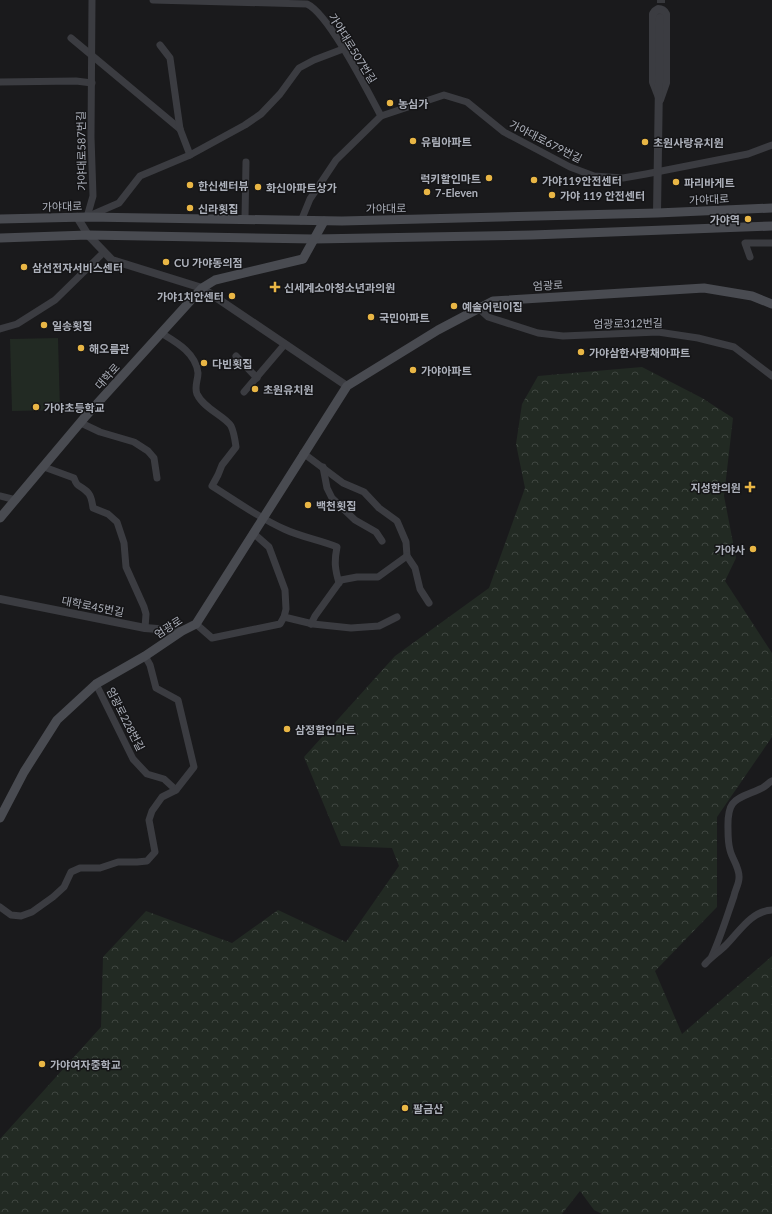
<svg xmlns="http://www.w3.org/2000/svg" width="772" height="1214" font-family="Lato,'Noto Sans KR',sans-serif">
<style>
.forest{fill:url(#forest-crowns)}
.garden{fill:#222a23}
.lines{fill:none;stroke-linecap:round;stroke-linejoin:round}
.tertiary-tunnel{stroke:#37383c;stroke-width:8;stroke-dasharray:8 4;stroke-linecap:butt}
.minor{stroke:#3b3c41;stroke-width:7}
.tertiary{stroke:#3b3c41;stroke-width:8}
.secondary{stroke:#494b51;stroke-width:9}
.poi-dot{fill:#e9b645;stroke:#151517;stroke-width:1.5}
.labels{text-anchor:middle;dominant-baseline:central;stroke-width:3;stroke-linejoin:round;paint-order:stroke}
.street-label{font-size:11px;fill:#adb1bb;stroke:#151517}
.poi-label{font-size:11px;font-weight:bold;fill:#adb1bb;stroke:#151517;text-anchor:start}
</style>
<defs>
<pattern id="forest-crowns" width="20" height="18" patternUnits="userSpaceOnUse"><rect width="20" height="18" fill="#222a23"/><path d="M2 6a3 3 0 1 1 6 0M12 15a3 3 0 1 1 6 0" fill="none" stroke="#3f4641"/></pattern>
</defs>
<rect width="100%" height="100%" fill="#1a1a1c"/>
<path class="forest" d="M 642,367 L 702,398 L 733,418 L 724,496 L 736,558 L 725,581 L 772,653 L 772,737 L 717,817 L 717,907 L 655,971 L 682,1034 L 772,956 L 772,1214 L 602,1214 L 594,1210 L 580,1191 L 562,1214 L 0,1214 L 0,1139 L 101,1027 L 103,957 L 146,911 L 232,943 L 278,910 L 346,942 L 399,866 L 392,848 L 341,846 L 304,757 L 395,656 L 489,588 L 525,488 L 516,444 L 522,404 L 538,376 Z"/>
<path class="garden" d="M 58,338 L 60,410 L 12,411 L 10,339 Z"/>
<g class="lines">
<path class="tertiary-tunnel" d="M 661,15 L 661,0"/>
<g class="minor">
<path d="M 153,0 L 307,4 C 329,14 368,92 381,116"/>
<path d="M 71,38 L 180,129"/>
<path d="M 160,45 L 170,58 L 180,129 L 190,155"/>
<path d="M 0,82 L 76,81 L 92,83"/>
<path d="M 89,216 L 119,203 L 140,176 L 190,155 L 245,125 L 261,114 L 280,94 L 299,68 L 314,60 L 343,49"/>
<path d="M 87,217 L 93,196 L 91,137 L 92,0"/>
<path d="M 245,218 L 246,162"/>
<path d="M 301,221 L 310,199 L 336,160 L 381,116 L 444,95 L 467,102 L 504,132 L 570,167 L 594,176 L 623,178 L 646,174 L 748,154 L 772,145"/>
<path d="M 750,257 L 745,243 L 772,243"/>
<path d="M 478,308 L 488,317 L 538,333 L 563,336 L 658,332 L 698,338 L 734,347 L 772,376"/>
<path d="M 0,329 L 17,324 L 55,300 L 104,252"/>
<path d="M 161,333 C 176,342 196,353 198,373 C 198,380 194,387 197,394 C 204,409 225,416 231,426 C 234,432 235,440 236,447 L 222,465 L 218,475 L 212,486 C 236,501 259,518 284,529 C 301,537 320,540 337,547 C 334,562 335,569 339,583"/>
<path d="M 236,356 L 257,378"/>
<path d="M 244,392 L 285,344"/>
<path d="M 81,423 L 100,432 L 134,442 L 148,451 L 154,458 L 157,478"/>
<path d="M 303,453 L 343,483 L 364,492 L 379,508 L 397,521 L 406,542 L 407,556 L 415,568 L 420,589 L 429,603"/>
<path d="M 44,467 L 74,478 C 77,487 79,485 85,490 C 91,494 92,501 93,508 L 108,514 L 117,522 L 124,543 L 126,567 L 144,607 L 146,614 L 145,628"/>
<path d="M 323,467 L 327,488 L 332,498 L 355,520 L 376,532 L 382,541"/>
<path d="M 0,496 L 16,500"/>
<path d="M 284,617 L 313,624 L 351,628 L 379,626 L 397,617"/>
<path d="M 196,624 L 212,638 L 280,624 L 284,617 L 286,609 L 285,590 L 269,547 L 253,533"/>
<path d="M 311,624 L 315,616 L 341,580 L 357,577 L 378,577 L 407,556"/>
<path d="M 96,684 L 133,759 L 147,774 L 164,779 L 176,790"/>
<path d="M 0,907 L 11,915 L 21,916 L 32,912 L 53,897 L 64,887 L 71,872 L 80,868 L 100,868 L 118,862 L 137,862 L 147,861 L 155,852 L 149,820 L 152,811 L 162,797 L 176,790 L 194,767 L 178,700 L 156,688 L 150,665 L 145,656"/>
<path d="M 712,956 C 721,936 727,916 734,896 C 735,890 739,884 739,878 C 740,868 732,859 730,850 C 728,843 728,836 728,829 C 727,798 736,800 760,789 C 764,788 768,783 772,781"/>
<path d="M 705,964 C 711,957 719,952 726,945 C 739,932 751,911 772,910"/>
</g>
<g class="tertiary">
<path d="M 658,9 C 662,9 664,10 666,14 L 666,83 L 660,100 L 653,82 L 653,14 L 655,11 Z"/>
<path d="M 657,213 L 660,18"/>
<path d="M 77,217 L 88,235 L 112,260 L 202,288 L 347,386"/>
<path d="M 0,599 L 145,628 L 182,631"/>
</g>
<g class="secondary">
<path d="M 0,219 L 87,217 L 342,221 L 657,213 L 772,208"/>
<path d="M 0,238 L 88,235 L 314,239 L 532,235 L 772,226"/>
<path d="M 0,518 L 85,417 L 202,288 L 215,280 L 303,259 L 324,221"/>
<path d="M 0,818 L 24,772 L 57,720 L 96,684 L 145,656 L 182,631 L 196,624 L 347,386 L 438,330 L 493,301 L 704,288 L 752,296 L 772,304"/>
</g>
</g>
<g class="poi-dot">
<circle cx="390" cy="103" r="4"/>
<circle cx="413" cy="141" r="4"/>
<circle cx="645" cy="142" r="4"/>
<circle cx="489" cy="178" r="4"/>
<circle cx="534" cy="180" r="4"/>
<circle cx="676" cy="182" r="4"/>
<circle cx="190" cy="185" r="4"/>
<circle cx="258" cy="187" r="4"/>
<circle cx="427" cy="192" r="4"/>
<circle cx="552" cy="195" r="4"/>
<circle cx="190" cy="208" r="4"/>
<circle cx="748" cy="219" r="4"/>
<circle cx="166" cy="262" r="4"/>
<circle cx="24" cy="267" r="4"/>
<path d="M273 281h4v4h4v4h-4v4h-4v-4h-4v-4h4z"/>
<circle cx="232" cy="296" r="4"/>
<circle cx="454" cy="306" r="4"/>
<circle cx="371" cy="317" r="4"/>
<circle cx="44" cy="325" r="4"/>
<circle cx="81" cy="348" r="4"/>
<circle cx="581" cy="352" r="4"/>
<circle cx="204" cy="363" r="4"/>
<circle cx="413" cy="370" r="4"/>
<circle cx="255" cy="389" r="4"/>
<circle cx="36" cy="407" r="4"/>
<path d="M748 481h4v4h4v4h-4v4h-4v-4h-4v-4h4z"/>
<circle cx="308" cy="505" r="4"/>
<circle cx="753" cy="549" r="4"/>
<circle cx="287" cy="729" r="4"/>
<circle cx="42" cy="1064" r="4"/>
<circle cx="405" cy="1108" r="4"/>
</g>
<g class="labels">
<g class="street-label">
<text transform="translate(353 48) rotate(58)">가야대로507번길</text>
<text transform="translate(546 141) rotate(27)">가야대로679번길</text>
<text transform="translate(81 151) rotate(-91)">가야대로587번길</text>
<text transform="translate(709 199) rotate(-3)">가야대로</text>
<text transform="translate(62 206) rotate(-2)">가야대로</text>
<text transform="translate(386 208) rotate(-1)">가야대로</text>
<text transform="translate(548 285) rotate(-3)">엄광로</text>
<text transform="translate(628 323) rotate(-1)">엄광로312번길</text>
<text transform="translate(107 376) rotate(-48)">대학로</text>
<text transform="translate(93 606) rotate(11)">대학로45번길</text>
<text transform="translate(168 627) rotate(-33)">엄광로</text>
<text transform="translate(126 719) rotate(63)">엄광로228번길</text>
</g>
<g class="poi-label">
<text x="398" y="103">농심가</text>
<text x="421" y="141">유림아파트</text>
<text x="653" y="142">초원사랑유치원</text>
<text x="481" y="178" text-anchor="end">럭키할인마트</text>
<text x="542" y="180">가야119안전센터</text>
<text x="684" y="182">파리바게트</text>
<text x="198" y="185">한신센터뷰</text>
<text x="266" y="187">화신아파트상가</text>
<text x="435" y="192">7-Eleven</text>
<text x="560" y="195">가야 119 안전센터</text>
<text x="198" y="208">신라횟집</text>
<text x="740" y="219" text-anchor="end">가야역</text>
<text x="174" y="262">CU 가야동의점</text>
<text x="32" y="267">삼선전자서비스센터</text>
<text x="284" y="287">신세계소아청소년과의원</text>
<text x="224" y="296" text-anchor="end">가야1치안센터</text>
<text x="462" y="306">예솔어린이집</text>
<text x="379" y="317">국민아파트</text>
<text x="52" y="325">일송횟집</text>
<text x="89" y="348">해오름관</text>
<text x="589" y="352">가야삼한사랑채아파트</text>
<text x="212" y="363">다빈횟집</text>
<text x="421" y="370">가야아파트</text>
<text x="263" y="389">초원유치원</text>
<text x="44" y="407">가야초등학교</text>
<text x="741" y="487" text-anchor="end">지성한의원</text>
<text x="316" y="505">백천횟집</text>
<text x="745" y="549" text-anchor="end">가야사</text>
<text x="295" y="729">삼정할인마트</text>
<text x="50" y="1064">가야여자중학교</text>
<text x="413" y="1108">팔금산</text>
</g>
</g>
</svg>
